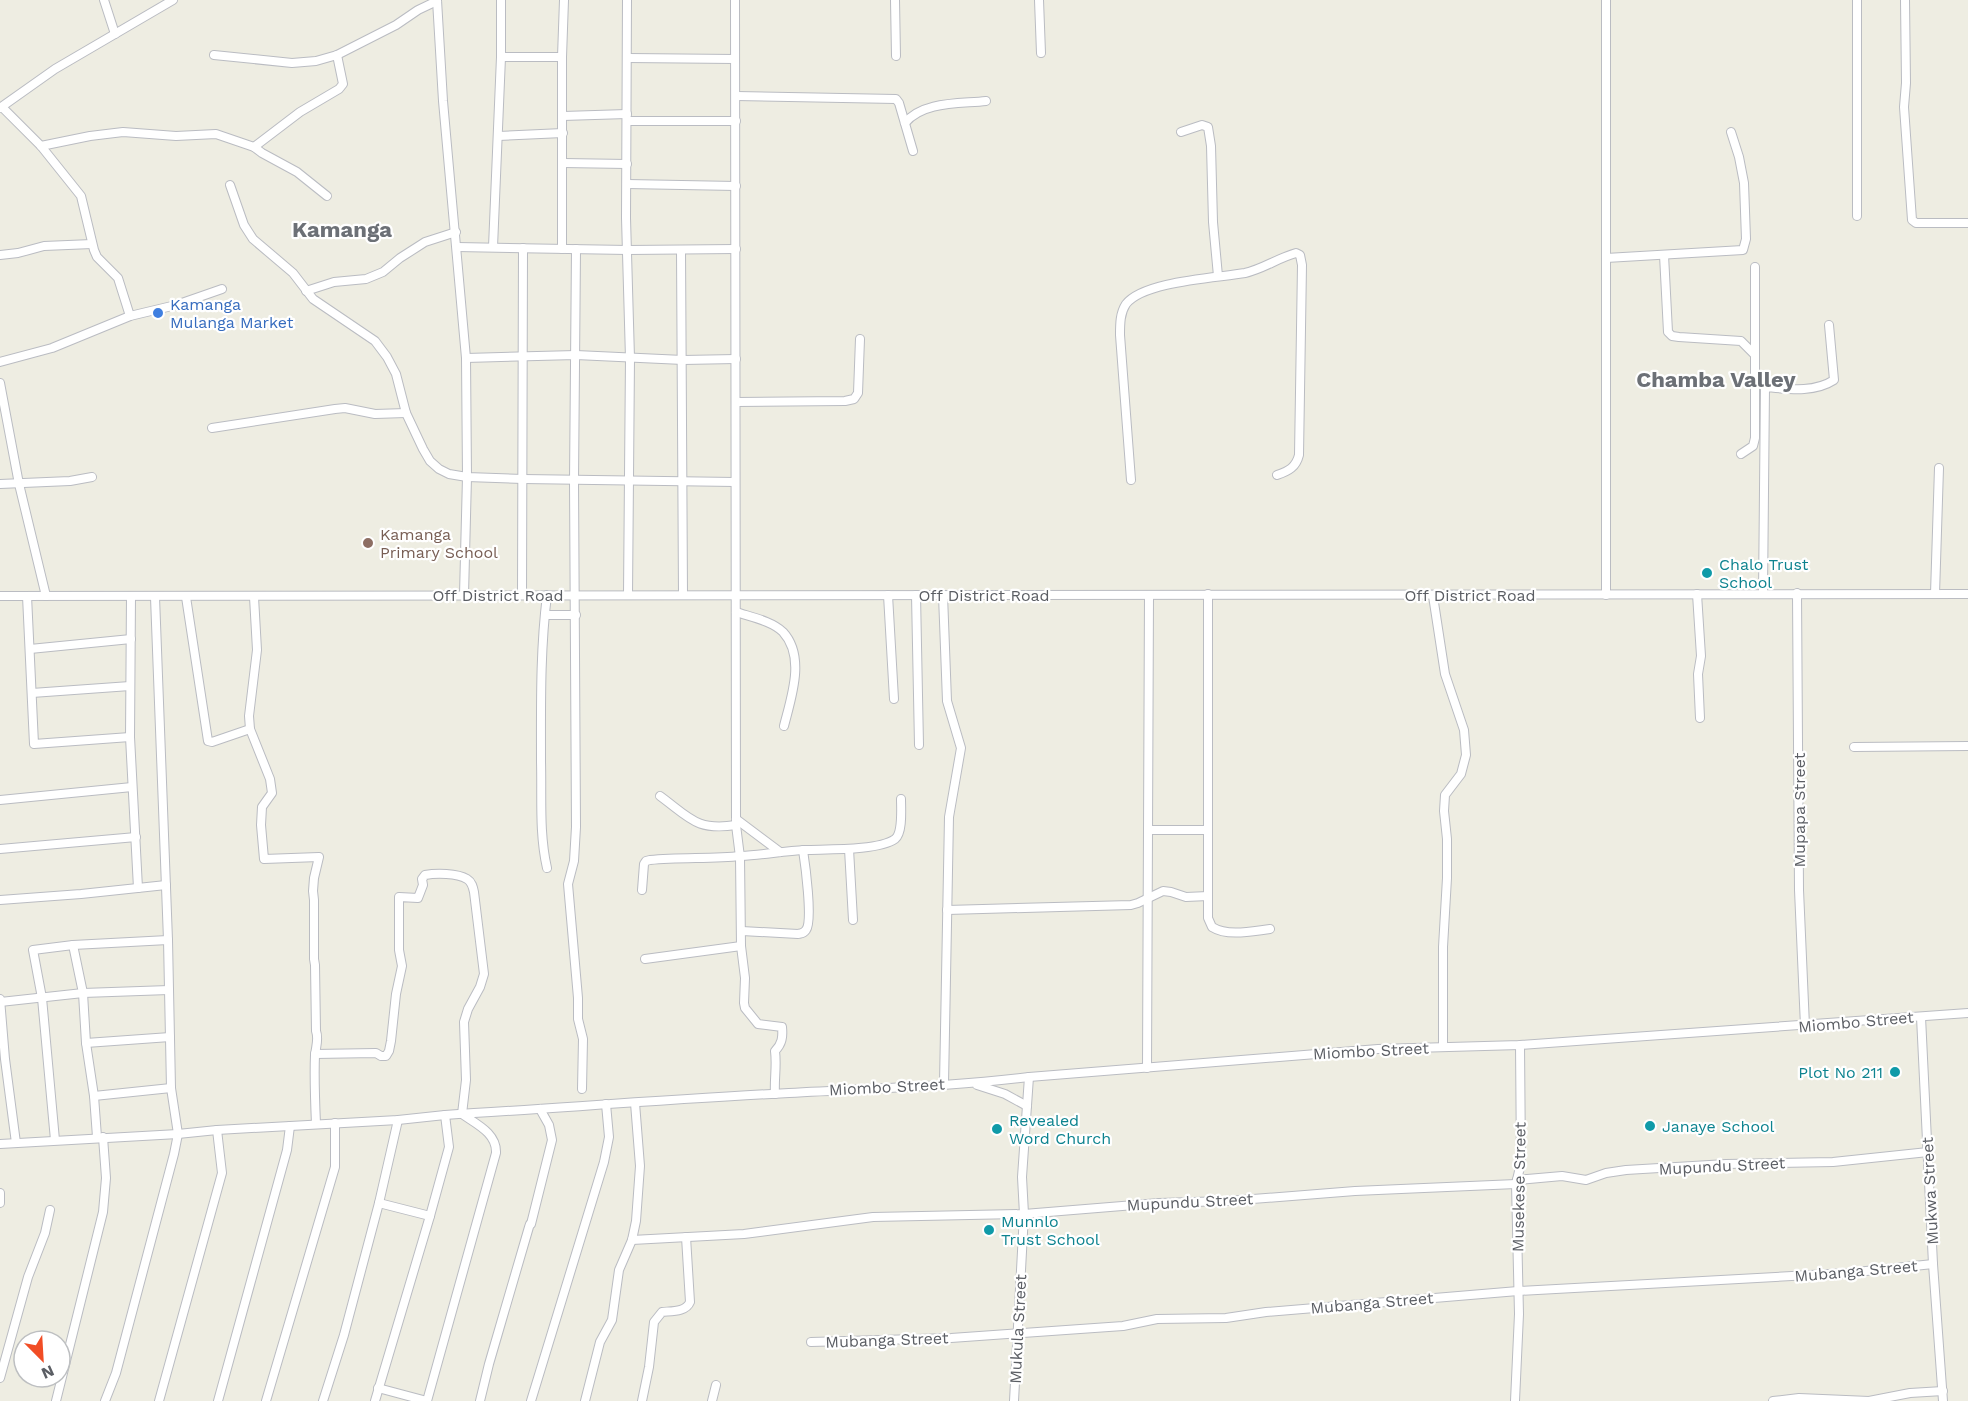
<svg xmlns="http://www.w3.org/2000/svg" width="1968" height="1401" font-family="'Work Sans',sans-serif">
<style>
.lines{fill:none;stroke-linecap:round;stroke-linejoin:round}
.minor-casing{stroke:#babcc2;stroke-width:10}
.minor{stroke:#fff;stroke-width:8}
.shop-dot{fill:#3f7fe0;stroke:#fff;stroke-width:2}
.education-dot{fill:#8d6e63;stroke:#fff;stroke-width:2}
.culture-dot{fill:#0f9aa8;stroke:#fff;stroke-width:2}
.labels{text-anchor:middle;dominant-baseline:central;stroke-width:4.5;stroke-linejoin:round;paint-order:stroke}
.shop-label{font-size:16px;fill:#366cbe;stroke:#fff;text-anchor:start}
.education-label{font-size:16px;fill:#785e54;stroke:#fff;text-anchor:start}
.culture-label{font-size:16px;fill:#0d838f;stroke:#fff;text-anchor:start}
.street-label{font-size:16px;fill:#5b5e64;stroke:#fff}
.district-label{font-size:22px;font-weight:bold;fill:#6c7076;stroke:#fff}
</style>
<rect width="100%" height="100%" fill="#eeede2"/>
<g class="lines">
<g class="minor-casing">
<g id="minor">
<path d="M 104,0 L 115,34"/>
<path d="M 437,0 L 443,101 L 466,358 L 467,477 L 464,595"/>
<path d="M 627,0 L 626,218 L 630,358 L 628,595"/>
<path d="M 735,0 L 736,825 L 740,857 L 741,946 L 745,978 L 744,1003 L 745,1008 L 758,1024 L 782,1027 C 783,1037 782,1044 775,1051 C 777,1066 774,1079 775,1094"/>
<path d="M 895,0 L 896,56"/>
<path d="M 1039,0 L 1041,53"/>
<path d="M 1606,0 L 1606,595"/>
<path d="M 1857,0 L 1857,216"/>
<path d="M 1905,0 L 1906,83 L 1904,107 L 1912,220 L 1916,223 L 1968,223"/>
<path d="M 214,55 L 292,63 L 316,61 L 337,55 L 396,25 L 418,10 L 437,1"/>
<path d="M 501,57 L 562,57"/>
<path d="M 628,58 L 735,59"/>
<path d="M 736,96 L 896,99 L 899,103 L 913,151"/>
<path d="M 2,107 L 41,146 L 81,196 L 94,250 L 97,257 L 118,278 L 130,316"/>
<path d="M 0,108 L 55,69 L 173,0"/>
<path d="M 563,116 L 627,114"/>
<path d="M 627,121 L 736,121"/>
<path d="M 905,123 C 923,101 960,104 986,101"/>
<path d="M 1181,132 L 1202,125 L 1208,127 L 1211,146 L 1213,222 L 1218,276"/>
<path d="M 498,136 L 563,133"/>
<path d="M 41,146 L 90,136 L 123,132 L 176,136 L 216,134 L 254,147 L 262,153 L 297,172 L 327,196"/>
<path d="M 254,147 L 300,112 L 339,89 L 343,84 L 337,55"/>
<path d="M 563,163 L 627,164"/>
<path d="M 627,184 L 736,186"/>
<path d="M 230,185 L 244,225 L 253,239 L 293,273 L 313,299 L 375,341 L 387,357 L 396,374 L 406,413 L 423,449 L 430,461 L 439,469 L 449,474 L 467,477 L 523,479 L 735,482"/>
<path d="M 457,247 L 628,250 L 736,249"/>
<path d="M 493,247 L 501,57 L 501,0"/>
<path d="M 562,249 L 562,57 L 564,0"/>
<path d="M 576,249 L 574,481 L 576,827 L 574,861 L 568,884 L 578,998 L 578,1019 L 583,1039 L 582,1089"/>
<path d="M 681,250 L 683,595"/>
<path d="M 0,255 L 18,253 L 44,246 L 92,244"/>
<path d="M 1664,255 L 1668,332 L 1672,336 L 1679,337 L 1741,341 L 1754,354"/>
<path d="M 1606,258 L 1743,250 L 1746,239 L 1744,183 L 1739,157 L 1731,132"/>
<path d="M 306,291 L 334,282 L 366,279 L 383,272 L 400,258 L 425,242 L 456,232"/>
<path d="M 466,358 L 576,355 L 683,360 L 736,359"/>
<path d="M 0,362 L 52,348 L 130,316 L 176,305 L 222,289"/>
<path d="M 0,383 L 19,484 L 46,596"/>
<path d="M 736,402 L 845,401 L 854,399 L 858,393 L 860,339"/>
<path d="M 212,428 L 335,409 L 345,408 L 375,414 L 406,413"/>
<path d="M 1741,454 L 1753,446 L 1755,438 L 1755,267"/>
<path d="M 1131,480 L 1120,335 C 1120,324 1120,313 1126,304 C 1144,281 1217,278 1245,273 C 1263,269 1278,258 1296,253 L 1300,255 L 1302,265 L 1299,455 C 1296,467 1289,471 1277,475"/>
<path d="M 0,484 L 70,481 L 92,477"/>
<path d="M 1797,593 L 1799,890 L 1805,1026"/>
<path d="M 1208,594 L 1208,918 L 1212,927 C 1228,937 1253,931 1270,929"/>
<path d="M 1697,594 L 1701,656 L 1698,674 L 1700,718"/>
<path d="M 1763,594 L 1765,387 C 1788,389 1814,393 1834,380 L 1829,325"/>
<path d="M 1935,594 L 1939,468"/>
<path d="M 522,595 L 523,248"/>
<path d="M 547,595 C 540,651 541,706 541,762 C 542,797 539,833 547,868"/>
<path d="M 888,595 L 894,699"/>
<path d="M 916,595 L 919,745"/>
<path d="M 943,595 L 947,701 L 961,748 L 949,817 L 944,1084"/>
<path d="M 0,596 L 1968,594"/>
<path d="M 27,596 L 34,744 L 130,737"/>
<path d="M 131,596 L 130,737 L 138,888"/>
<path d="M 1433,596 L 1445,674 L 1464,730 L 1466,755 L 1461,774 L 1445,795 L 1444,811 L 1447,839 L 1447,878 L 1443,947 L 1443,1047"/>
<path d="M 186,597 L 208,741 L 212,742 L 250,729"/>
<path d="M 254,597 L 257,650 L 249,716 L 250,729 L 270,779 L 272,793 L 262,807 L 261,825 L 264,859 L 319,857 L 314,878 L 313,891 L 314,900 L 314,959 L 315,965 L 316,1031 C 319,1039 316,1046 315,1055 C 314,1078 315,1101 316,1124"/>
<path d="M 736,612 C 751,617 772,621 783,632 C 806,657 791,698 784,726"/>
<path d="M 545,615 L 576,615"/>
<path d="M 30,649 L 131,639"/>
<path d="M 32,693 L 130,686"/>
<path d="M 1854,747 L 1968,746"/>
<path d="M 660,796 C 690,818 696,831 736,825"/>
<path d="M 0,800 L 132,787"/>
<path d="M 736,819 L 780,852"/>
<path d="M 1148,830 L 1207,830"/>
<path d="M 0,849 L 136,837"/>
<path d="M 849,849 L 853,920"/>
<path d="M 642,890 L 644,864 L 646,861 L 650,860 C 680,857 711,859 741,856 C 762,855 784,851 805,850 C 826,849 878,851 895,839 C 903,833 901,808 901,799"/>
<path d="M 0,900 L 81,894 L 166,885"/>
<path d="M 947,910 L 1131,905 L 1138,903 L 1163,891 L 1171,892 L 1186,897 L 1208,896"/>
<path d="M 742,931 L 798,934 C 802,933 803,934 806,930 C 813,921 805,863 803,850"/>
<path d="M 73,945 L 83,993 L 86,1043 L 94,1096 L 97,1137"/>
<path d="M 645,959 L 741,946"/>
<path d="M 0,999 L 5,1059 L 16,1143"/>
<path d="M 0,1002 L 83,993 L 169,990"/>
<path d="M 1921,1017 L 1933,1264 L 1943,1401"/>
<path d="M 86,1043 L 170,1037"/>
<path d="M 315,1054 L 376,1053 L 381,1056 L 386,1056 L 389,1051 L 391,1041 L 396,994 L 402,966 L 399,950 L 399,897 L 418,898 L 423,885 L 422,879 L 425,875 C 436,873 457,873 467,879 C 472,882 473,887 474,892 L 484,974 L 480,987 L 468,1009 L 464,1022 L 466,1080 L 462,1114 C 476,1124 497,1133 496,1153 L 427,1401"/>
<path d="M 1147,1068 L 1149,595"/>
<path d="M 977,1085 L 1005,1094 L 1027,1106"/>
<path d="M 94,1096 L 171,1088"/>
<path d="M 55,1140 L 42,998 L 33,950 L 73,945 L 168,940"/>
<path d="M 0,1144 L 178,1134 L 217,1130 L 398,1120 L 445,1115 C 559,1108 674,1099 789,1093 C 869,1088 950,1087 1029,1077 L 1378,1049 L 1520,1045 L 1968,1013"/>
<path d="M 1517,1180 L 1562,1176 L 1586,1180 L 1606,1173 L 1626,1170 L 1726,1164 L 1833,1162 L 1928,1152"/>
<path d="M 0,1193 L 0,1203"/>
<path d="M 430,1216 L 449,1147 L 445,1115"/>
<path d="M 632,1240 L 744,1234 L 873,1217 L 1024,1214 L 1159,1203 L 1227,1201 L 1355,1191 L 1516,1184"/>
<path d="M 811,1342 L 951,1338 L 1123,1326 L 1157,1319 L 1226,1318 L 1266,1312 L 1518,1291 L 1847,1273 L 1933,1264"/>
<path d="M 0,1378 L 28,1277 L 45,1233 L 50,1210"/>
<path d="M 378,1388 L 427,1401"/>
<path d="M 56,1401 L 103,1212 L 106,1178 L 103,1137"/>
<path d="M 105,1401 L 116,1373 L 174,1154 L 178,1134 L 171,1088 L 168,940 L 155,597"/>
<path d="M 159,1401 L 222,1173 L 217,1130"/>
<path d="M 218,1401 L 287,1150 L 290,1126"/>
<path d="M 266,1401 L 335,1167 L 335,1123"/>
<path d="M 323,1401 L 344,1335 L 379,1203 L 398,1120"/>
<path d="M 375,1401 L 430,1216 L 379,1203"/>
<path d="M 480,1401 L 489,1364 L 529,1227 L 530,1224 L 531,1224 L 552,1140 L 549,1125 L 540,1109"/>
<path d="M 531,1401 L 604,1162 L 609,1137 L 606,1104"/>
<path d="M 585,1401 L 600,1342 L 612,1320 L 619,1270 L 632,1240 L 636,1221 L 640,1166 L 635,1103"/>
<path d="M 642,1401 L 649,1367 L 654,1322 L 662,1312 C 672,1311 686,1312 690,1302 L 686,1237"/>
<path d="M 712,1401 L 716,1385"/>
<path d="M 1014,1401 L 1024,1214 L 1022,1177 L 1029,1077"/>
<path d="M 1515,1401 L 1519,1314 L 1516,1184 L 1521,1163 L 1520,1045"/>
<path d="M 1773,1401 L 1799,1398 L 1869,1401 L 1910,1393 L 1943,1391"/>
</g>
</g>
<use href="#minor" class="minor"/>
</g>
<circle class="shop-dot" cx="158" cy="313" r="6"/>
<circle class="education-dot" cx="368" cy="543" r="6"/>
<g class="culture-dot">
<circle cx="1707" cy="573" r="6"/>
<circle cx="1895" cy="1072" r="6"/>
<circle cx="1650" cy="1126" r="6"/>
<circle cx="997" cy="1129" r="6"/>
<circle cx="989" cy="1230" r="6"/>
</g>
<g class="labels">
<g class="shop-label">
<text x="170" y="304">Kamanga<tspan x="170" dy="18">Mulanga Market</tspan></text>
</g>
<g class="education-label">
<text x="380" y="534">Kamanga<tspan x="380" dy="18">Primary School</tspan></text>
</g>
<g class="culture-label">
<text x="1719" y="564">Chalo Trust<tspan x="1719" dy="18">School</tspan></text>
<text x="1883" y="1072" text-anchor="end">Plot No 211</text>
<text x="1009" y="1120">Revealed<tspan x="1009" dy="18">Word Church</tspan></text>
<text x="1662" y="1126">Janaye School</text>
<text x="1001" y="1221">Munnlo<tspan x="1001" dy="18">Trust School</tspan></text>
</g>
<g class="street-label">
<text x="498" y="595">Off District Road</text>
<text x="984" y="595">Off District Road</text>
<text x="1470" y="595">Off District Road</text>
<text transform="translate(1799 810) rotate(-90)">Mupapa Street</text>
<text transform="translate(1856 1022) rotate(-5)">Miombo Street</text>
<text transform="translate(1371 1051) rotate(-3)">Miombo Street</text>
<text transform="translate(887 1087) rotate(-3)">Miombo Street</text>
<text transform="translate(1722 1166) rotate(-3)">Mupundu Street</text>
<text transform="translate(1519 1187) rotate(-89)">Musekese Street</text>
<text transform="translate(1930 1191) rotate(-93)">Mukwa Street</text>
<text transform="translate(1190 1202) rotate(-3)">Mupundu Street</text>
<text transform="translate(1856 1271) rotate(-5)">Mubanga Street</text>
<text transform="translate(1372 1303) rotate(-5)">Mubanga Street</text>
<text transform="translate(1018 1329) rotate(-87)">Mukula Street</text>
<text transform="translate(887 1340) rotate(-2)">Mubanga Street</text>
</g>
<g class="district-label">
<text x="342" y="229">Kamanga</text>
<text x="1716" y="379">Chamba Valley</text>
</g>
</g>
<g transform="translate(42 1359) rotate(156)"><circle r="28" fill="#ffffff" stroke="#bdbfc1" stroke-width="1.5"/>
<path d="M0-4.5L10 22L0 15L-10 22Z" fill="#f14d25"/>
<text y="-9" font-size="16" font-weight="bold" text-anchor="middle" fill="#5b5e64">N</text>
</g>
</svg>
